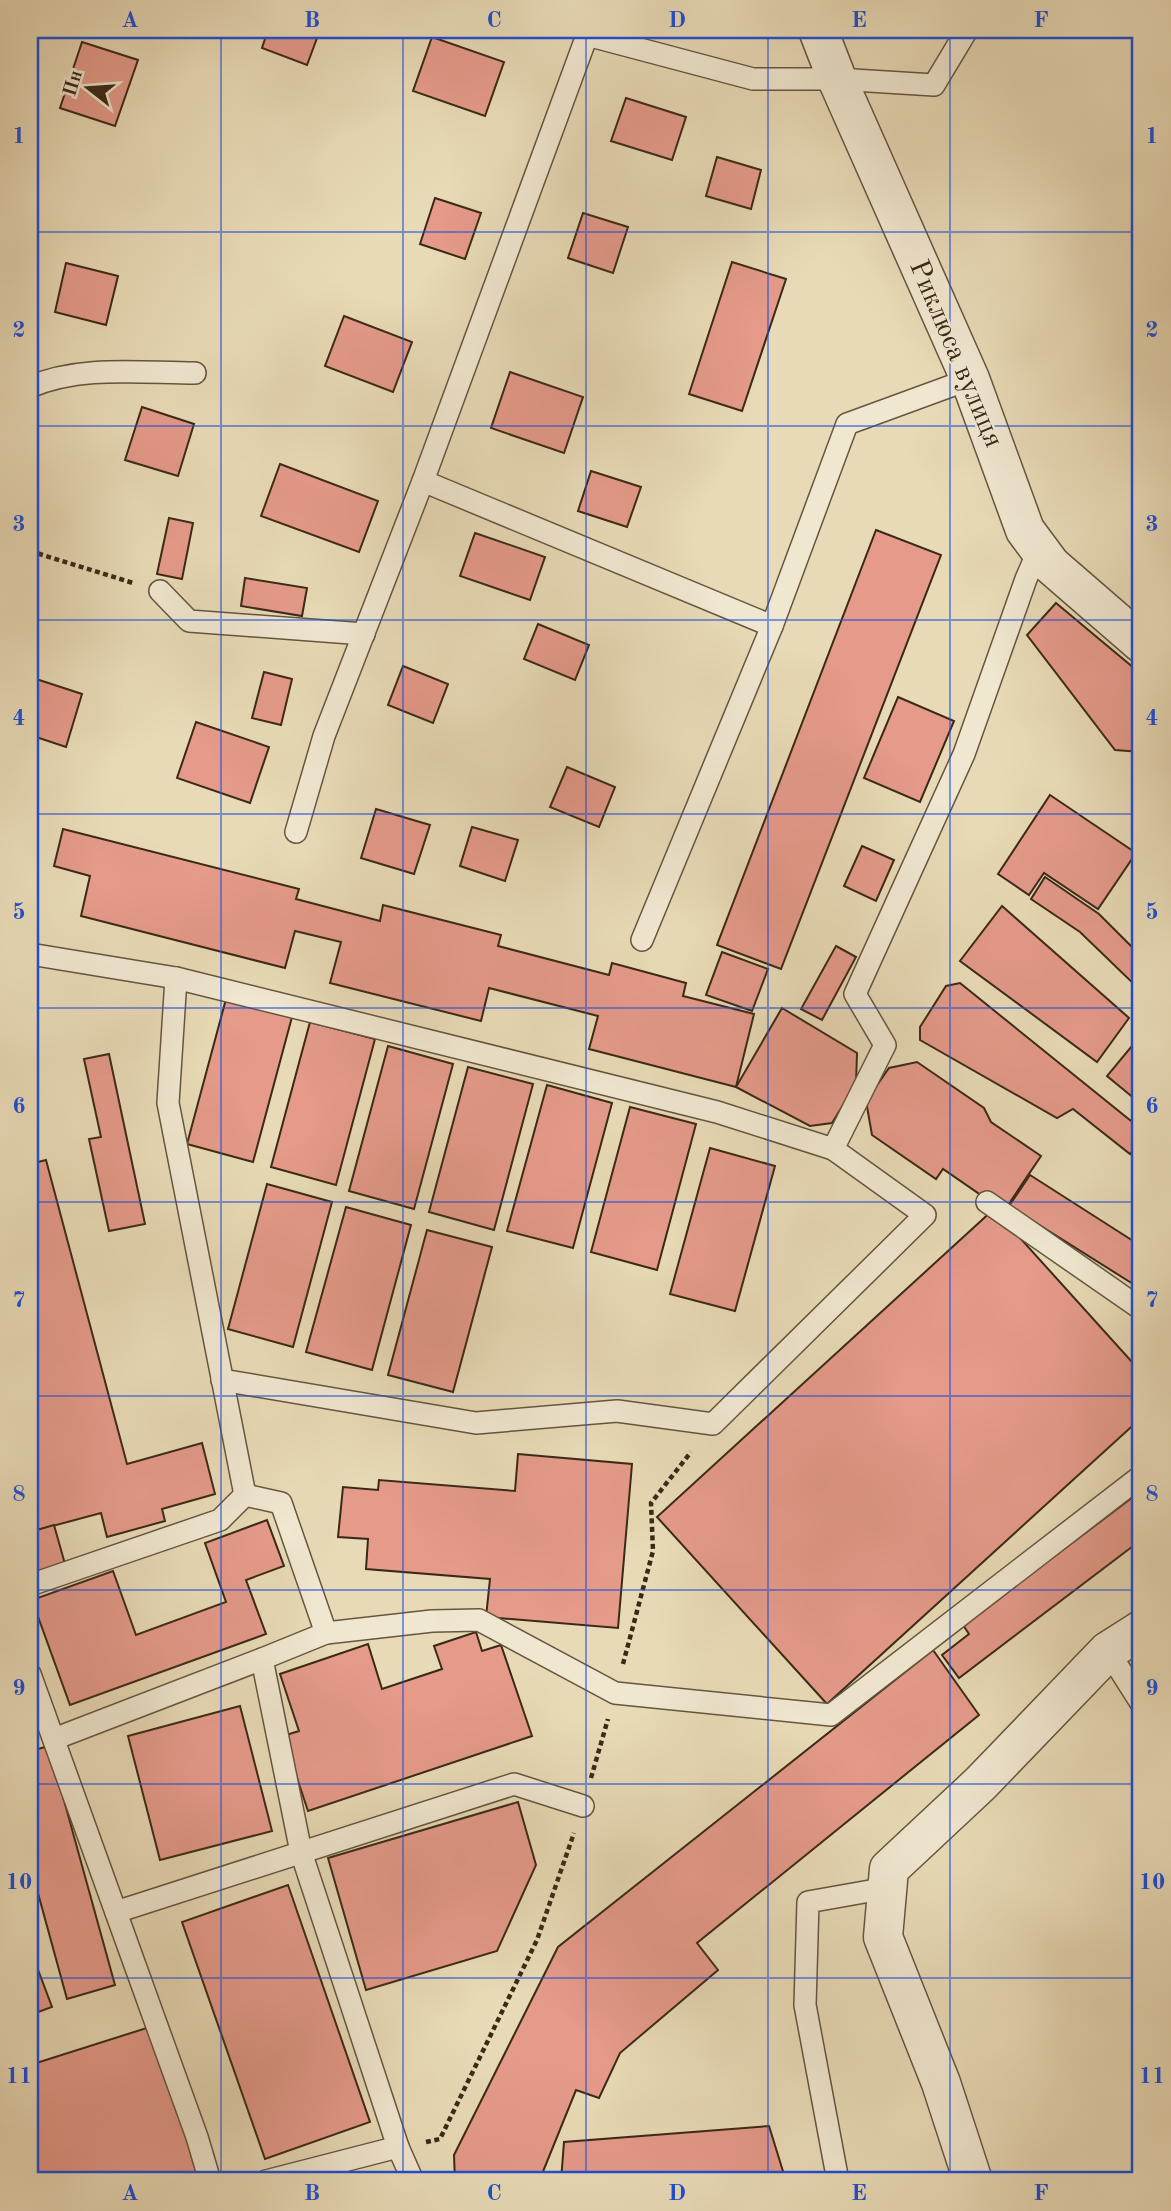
<svg xmlns="http://www.w3.org/2000/svg" width="1171" height="2211" font-family="'Old Standard TT',serif">
<style>
.building{fill:#e59a8a;stroke:#3b2917;stroke-width:2}
.lines{fill:none;stroke-linecap:round;stroke-linejoin:round}
.service-casing{stroke:#66553f;stroke-width:24}
.minor-casing{stroke:#66553f;stroke-width:41}
.path{stroke:#3b2917;stroke-width:4.5;stroke-dasharray:5 3.5;stroke-linecap:butt}
.service{stroke:#f0e7d0;stroke-width:21}
.minor{stroke:#f0e7d0;stroke-width:38}
.grid{fill:none;stroke:#1d4ed8;stroke-width:2;stroke-opacity:0.55}
.labels{text-anchor:middle;dominant-baseline:central;stroke-width:5;stroke-linejoin:round;paint-order:stroke}
.street-label{font-size:28px;fill:#3b2917;stroke:#f0e7d0}
.neatline{fill:none;stroke:#1d4ed8;stroke-width:2.5}
.grid-label{font-size:23px;text-anchor:middle;font-weight:bold;fill:#1d4ed8}
</style>
<rect width="100%" height="100%" fill="#e8dab6"/>
<filter id="stains"><feTurbulence type="fractalNoise" baseFrequency=".00286" numOctaves="4"/><feColorMatrix values="0 0 0 0 .2 0 0 0 0 .09 0 0 0 0 .02 0 0 0 .5 -.17"/></filter>
<radialGradient id="worn" r=".72"><stop offset=".6" stop-color="#630" stop-opacity="0"/><stop offset="1" stop-color="#630" stop-opacity=".3"/></radialGradient>
<g class="building">
<path d="M 268,30 L 320,30 L 307,65 L 262,48 Z"/>
<path d="M 432,37 L 504,62 L 485,116 L 413,91 Z"/>
<path d="M 82,42 L 138,60 L 115,126 L 60,108 Z"/>
<path d="M 626,98 L 686,117 L 672,160 L 611,141 Z"/>
<path d="M 717,157 L 761,170 L 751,209 L 706,196 Z"/>
<path d="M 435,198 L 481,213 L 465,259 L 420,244 Z"/>
<path d="M 583,213 L 628,227 L 613,273 L 568,258 Z"/>
<path d="M 732,262 L 786,279 L 742,411 L 689,394 Z"/>
<path d="M 66,263 L 118,276 L 106,325 L 55,312 Z"/>
<path d="M 344,316 L 412,342 L 393,392 L 325,366 Z"/>
<path d="M 510,372 L 583,397 L 564,453 L 491,428 Z"/>
<path d="M 142,407 L 194,424 L 178,476 L 125,460 Z"/>
<path d="M 280,464 L 378,501 L 359,552 L 261,516 Z"/>
<path d="M 591,471 L 641,487 L 627,527 L 578,511 Z"/>
<path d="M 169,518 L 193,523 L 182,579 L 157,574 Z"/>
<path d="M 876,530 L 941,555 L 781,969 L 717,945 Z"/>
<path d="M 475,533 L 545,557 L 530,600 L 460,576 Z"/>
<path d="M 245,578 L 307,588 L 302,616 L 241,606 Z"/>
<path d="M 1056,603 L 1141,674 L 1141,752 L 1115,750 L 1027,635 Z"/>
<path d="M 538,624 L 589,645 L 575,680 L 524,659 Z"/>
<path d="M 403,666 L 448,684 L 433,723 L 388,705 Z"/>
<path d="M 264,672 L 292,679 L 281,725 L 252,718 Z"/>
<path d="M 30,677 L 82,694 L 66,747 L 30,735 Z"/>
<path d="M 898,697 L 954,721 L 920,802 L 864,778 Z"/>
<path d="M 196,722 L 269,747 L 250,803 L 177,778 Z"/>
<path d="M 567,767 L 615,787 L 599,827 L 550,807 Z"/>
<path d="M 1050,795 L 1136,853 L 1098,909 L 1044,873 L 1029,895 L 998,874 Z"/>
<path d="M 376,809 L 430,825 L 414,874 L 361,858 Z"/>
<path d="M 472,827 L 518,840 L 505,881 L 460,866 Z"/>
<path d="M 63,829 L 299,889 L 296,899 L 380,921 L 383,905 L 501,935 L 498,946 L 609,975 L 612,963 L 686,983 L 683,996 L 754,1014 L 736,1087 L 589,1049 L 598,1016 L 489,988 L 481,1021 L 330,983 L 341,942 L 295,931 L 285,968 L 81,916 L 90,876 L 54,866 Z"/>
<path d="M 862,846 L 894,860 L 876,901 L 844,886 Z"/>
<path d="M 1045,877 L 1099,914 L 1141,956 L 1141,991 L 1080,932 L 1031,899 Z"/>
<path d="M 1002,906 L 1129,1018 L 1097,1062 L 960,961 Z"/>
<path d="M 836,946 L 856,957 L 822,1020 L 801,1009 Z"/>
<path d="M 722,952 L 768,969 L 752,1011 L 706,995 Z"/>
<path d="M 960,983 L 1141,1129 L 1141,1140 L 1130,1154 L 1073,1109 L 1057,1118 L 920,1040 L 920,1027 L 946,986 Z"/>
<path d="M 226,999 L 292,1017 L 253,1162 L 187,1144 Z"/>
<path d="M 782,1008 L 857,1053 L 856,1084 L 832,1123 L 810,1126 L 736,1087 Z"/>
<path d="M 310,1022 L 375,1039 L 336,1185 L 271,1167 Z"/>
<path d="M 1141,1035 L 1141,1104 L 1107,1076 Z"/>
<path d="M 388,1046 L 453,1064 L 414,1209 L 349,1191 Z"/>
<path d="M 109,1054 L 145,1224 L 109,1231 L 89,1139 L 101,1137 L 84,1059 Z"/>
<path d="M 917,1062 L 984,1108 L 991,1122 L 1041,1156 L 1004,1211 L 943,1169 L 936,1179 L 872,1135 L 866,1101 L 889,1068 Z"/>
<path d="M 468,1067 L 533,1084 L 494,1230 L 429,1212 Z"/>
<path d="M 547,1085 L 612,1103 L 573,1248 L 507,1231 Z"/>
<path d="M 630,1107 L 696,1124 L 657,1270 L 591,1252 Z"/>
<path d="M 710,1148 L 775,1166 L 735,1311 L 670,1294 Z"/>
<path d="M 46,1160 L 127,1464 L 202,1443 L 215,1494 L 162,1509 L 165,1521 L 107,1537 L 101,1513 L 30,1532 L 30,1164 Z"/>
<path d="M 1030,1175 L 1141,1246 L 1141,1289 L 1009,1206 Z"/>
<path d="M 267,1184 L 332,1202 L 293,1347 L 228,1329 Z"/>
<path d="M 346,1207 L 411,1225 L 372,1370 L 306,1352 Z"/>
<path d="M 994,1209 L 1141,1372 L 1141,1418 L 827,1704 L 657,1517 Z"/>
<path d="M 427,1230 L 492,1247 L 453,1392 L 388,1375 Z"/>
<path d="M 518,1454 L 632,1464 L 618,1628 L 486,1617 L 490,1579 L 366,1569 L 368,1539 L 338,1537 L 343,1487 L 378,1490 L 379,1480 L 515,1491 Z"/>
<path d="M 1141,1491 L 1141,1540 L 959,1678 L 942,1655 L 969,1634 L 963,1625 Z"/>
<path d="M 267,1520 L 284,1566 L 246,1580 L 266,1634 L 70,1705 L 32,1600 L 113,1571 L 136,1635 L 226,1602 L 205,1543 Z"/>
<path d="M 54,1525 L 65,1564 L 30,1574 L 30,1532 Z"/>
<path d="M 476,1632 L 482,1651 L 501,1645 L 532,1736 L 308,1811 L 283,1736 L 299,1731 L 280,1674 L 368,1644 L 382,1689 L 442,1669 L 434,1646 Z"/>
<path d="M 933,1650 L 979,1715 L 697,1943 L 718,1970 L 620,2053 L 599,2098 L 576,2090 L 542,2174 L 542,2181 L 455,2181 L 454,2155 L 558,1947 Z"/>
<path d="M 240,1706 L 272,1831 L 160,1860 L 128,1736 Z"/>
<path d="M 49,1746 L 115,1985 L 67,1999 L 30,1864 L 30,1751 Z"/>
<path d="M 518,1802 L 536,1865 L 497,1951 L 366,1990 L 328,1858 Z"/>
<path d="M 288,1885 L 370,2122 L 265,2159 L 182,1922 Z"/>
<path d="M 37,1967 L 52,2007 L 30,2015 L 30,1970 Z"/>
<path d="M 153,2026 L 202,2181 L 30,2181 L 30,2065 Z"/>
<path d="M 769,2126 L 786,2181 L 736,2181 L 734,2175 L 630,2181 L 561,2181 L 564,2142 Z"/>
</g>
<g class="lines">
<g class="service-casing">
<g id="service">
<path d="M 587,35 L 753,79 L 837,79 L 934,85 L 967,30"/>
<path d="M 30,387 C 80,365 141,373 195,373"/>
<path d="M 423,481 L 772,626"/>
<path d="M 160,591 L 189,621 L 364,634"/>
<path d="M 296,832 L 324,736 L 423,481 L 589,30"/>
<path d="M 642,940 L 772,626 L 847,424 L 970,379"/>
<path d="M 30,954 L 176,978"/>
<path d="M 987,1202 L 1141,1309"/>
<path d="M 222,1380 L 476,1423 L 617,1411 L 713,1424 L 925,1215 L 833,1149"/>
<path d="M 245,1495 L 281,1503 L 326,1633 L 262,1659"/>
<path d="M 30,1585 L 220,1520 L 245,1495 L 168,1103 L 176,978 L 717,1112 L 833,1149 L 885,1045 L 855,994 L 964,754 L 1026,579 L 1039,549"/>
<path d="M 326,1633 L 432,1621 L 479,1620 L 615,1693 L 831,1715 L 1141,1476"/>
<path d="M 1108,1651 L 1141,1703"/>
<path d="M 30,1674 L 197,2137 L 210,2181"/>
<path d="M 54,1739 L 262,1659 L 301,1852 L 398,2147 L 266,2181"/>
<path d="M 116,1912 L 514,1784 L 583,1806"/>
<path d="M 398,2147 L 413,2181"/>
<path d="M 838,2181 L 805,2005 L 808,1902 L 887,1888"/>
</g>
</g>
<g class="minor-casing">
<g id="minor">
<path d="M 818,30 L 837,79 L 970,379 L 1025,530 L 1051,565 L 1141,643"/>
<path d="M 973,2181 L 941,2083 L 883,1937 L 889,1869 L 981,1783 L 1108,1651 L 1141,1630"/>
</g>
</g>
<g class="path">
<path d="M 30,551 L 133,583"/>
<path d="M 623,1664 L 653,1551 L 651,1503 L 691,1452"/>
<path d="M 591,1778 L 608,1719"/>
<path d="M 426,2142 L 440,2139 L 537,1940 L 574,1833"/>
</g>
<use href="#service" class="service"/>
<use href="#minor" class="minor"/>
</g>
<path class="grid" d="M 221,30 L 221,2181M 403,30 L 403,2181M 586,30 L 586,2181M 768,30 L 768,2181M 950,30 L 950,2181M 30,232 L 1141,232M 30,426 L 1141,426M 30,620 L 1141,620M 30,814 L 1141,814M 30,1008 L 1141,1008M 30,1202 L 1141,1202M 30,1396 L 1141,1396M 30,1590 L 1141,1590M 30,1784 L 1141,1784M 30,1978 L 1141,1978"/>
<g class="labels">
<g class="street-label">
<text transform="translate(955 354) rotate(67)">Риклюса вулиця</text>
</g>
</g>
<rect width="1171" height="2211" fill="none" stroke="#e8dab6" stroke-width="77"/>
<g transform="translate(88 88) rotate(287)" stroke="#f0e7d0" stroke-width="5" paint-order="stroke">
<path d="M0-5L12 26L0 18L-12 26Z" fill="#3b2917"/>
<text y="-10" font-size="19" font-weight="bold" text-anchor="middle" fill="#3b2917">Пн</text>
</g>
<rect x="38" y="38" width="1094" height="2134" class="neatline"/>
<g class="grid-label">
<text x="130" y="27">A</text>
<text x="312" y="27">B</text>
<text x="494" y="27">C</text>
<text x="677" y="27">D</text>
<text x="859" y="27">E</text>
<text x="1041" y="27">F</text>
<text x="19" y="143">1</text>
<text x="1152" y="143">1</text>
<text x="19" y="337">2</text>
<text x="1152" y="337">2</text>
<text x="19" y="531">3</text>
<text x="1152" y="531">3</text>
<text x="19" y="725">4</text>
<text x="1152" y="725">4</text>
<text x="19" y="919">5</text>
<text x="1152" y="919">5</text>
<text x="19" y="1113">6</text>
<text x="1152" y="1113">6</text>
<text x="19" y="1307">7</text>
<text x="1152" y="1307">7</text>
<text x="19" y="1501">8</text>
<text x="1152" y="1501">8</text>
<text x="19" y="1695">9</text>
<text x="1152" y="1695">9</text>
<text x="19" y="1889">10</text>
<text x="1152" y="1889">10</text>
<text x="19" y="2083">11</text>
<text x="1152" y="2083">11</text>
<text x="130" y="2200">A</text>
<text x="312" y="2200">B</text>
<text x="494" y="2200">C</text>
<text x="677" y="2200">D</text>
<text x="859" y="2200">E</text>
<text x="1041" y="2200">F</text>
</g>
<rect width="100%" height="100%" filter="url(#stains)"/>
<rect width="100%" height="100%" fill="url(#worn)"/>
</svg>
